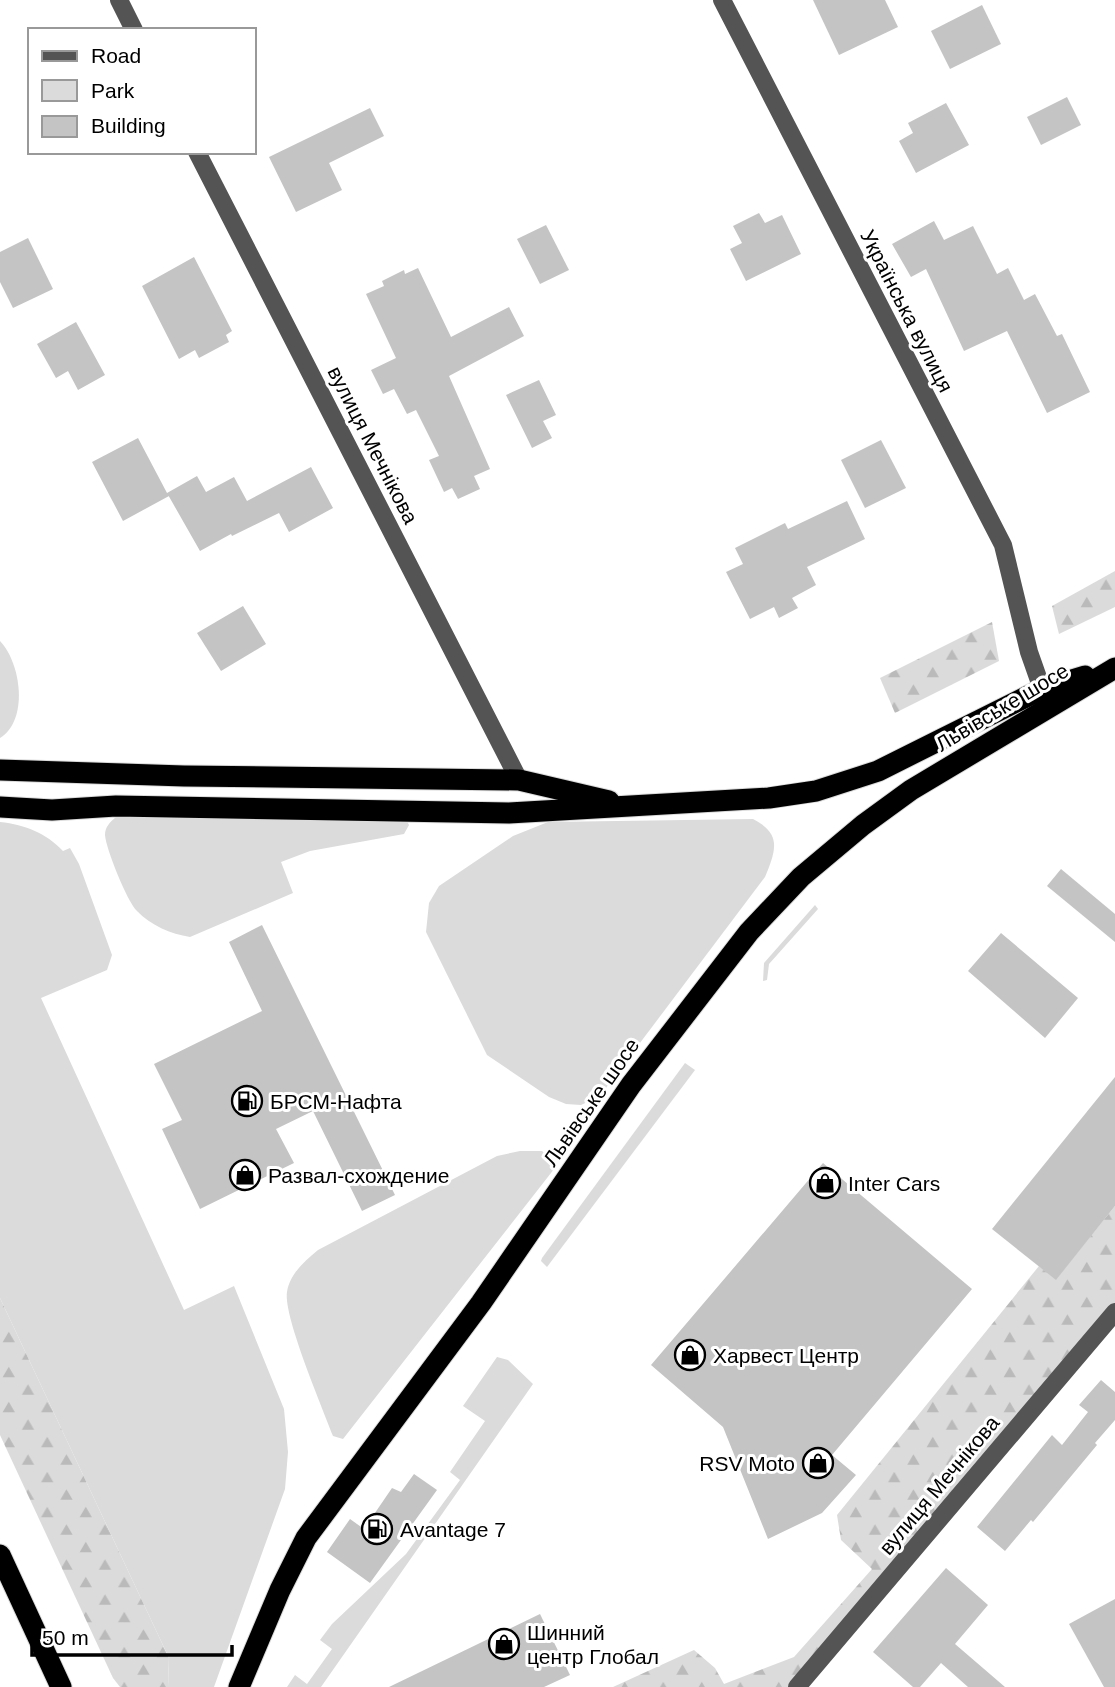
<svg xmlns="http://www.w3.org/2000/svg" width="1115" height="1687" font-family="Helvetica,sans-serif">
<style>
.green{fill:#dbdbdb}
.forest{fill:url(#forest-firs)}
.building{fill:#c4c4c4}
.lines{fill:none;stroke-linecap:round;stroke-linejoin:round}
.highway-casing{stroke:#dbdbdb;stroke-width:23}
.minor{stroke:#545454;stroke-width:18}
.highway{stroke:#000;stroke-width:21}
.labels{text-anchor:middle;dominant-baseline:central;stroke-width:6;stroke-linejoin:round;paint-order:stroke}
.street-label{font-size:21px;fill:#000;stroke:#fff}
.poi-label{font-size:21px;fill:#000;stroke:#fff;text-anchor:start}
</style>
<defs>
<pattern id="forest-firs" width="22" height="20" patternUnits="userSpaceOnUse" patternTransform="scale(1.75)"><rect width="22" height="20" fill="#dbdbdb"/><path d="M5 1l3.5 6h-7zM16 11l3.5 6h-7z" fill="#bababa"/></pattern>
</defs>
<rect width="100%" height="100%" fill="#fff"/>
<g class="green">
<path d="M 0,641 C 21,663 29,720 0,738 Z"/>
<path d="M 116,817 L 406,819 L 409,825 L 404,834 L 310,851 L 281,862 L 293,893 L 190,937 C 171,934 150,925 137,911 C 127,901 106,849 105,835 C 105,827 110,822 116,817 Z"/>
<path d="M 753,819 C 782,834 776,850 765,877 L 600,1096 L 581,1105 L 566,1104 L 549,1097 L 487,1055 L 426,932 L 429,903 L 439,886 L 513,836 L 548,822 Z"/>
<path d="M 0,822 C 26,825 46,833 63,851 L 70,848 L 79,864 L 112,955 L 107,970 L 41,998 L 184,1310 L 234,1286 L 284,1409 L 288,1452 L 285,1489 L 214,1687 L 168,1687 L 169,1658 L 0,1298 Z"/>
<path d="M 815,905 L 818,909 L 769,964 L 767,980 L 763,981 L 764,963 Z"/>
<path d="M 685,1063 L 695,1070 L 547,1267 L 541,1261 L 542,1258 Z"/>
<path d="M 520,1151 L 542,1151 L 558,1164 L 343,1439 L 333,1436 C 323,1409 283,1316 287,1292 C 290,1273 305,1261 318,1250 L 497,1156 Z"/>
<path d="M 497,1357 L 508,1360 L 533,1384 L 321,1687 L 287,1687 L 295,1675 L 307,1684 L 332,1649 L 320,1640 L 332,1624 L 406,1554 L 460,1480 L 450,1472 L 485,1421 L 463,1406 Z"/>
</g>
<g class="forest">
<path d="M 1115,571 L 1115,607 L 1059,634 L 1052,606 Z"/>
<path d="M 992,622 L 999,661 L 895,713 L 880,678 Z"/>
<path d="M 1115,1206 L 1115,1312 L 797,1687 L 613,1687 L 694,1650 L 715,1668 L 724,1684 L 794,1657 L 872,1569 L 841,1540 L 837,1515 L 1039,1266 L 1056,1279 Z"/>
<path d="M 0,1298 L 169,1658 L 168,1687 L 120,1687 L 113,1678 L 0,1435 Z"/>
</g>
<g class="building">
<path d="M 813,0 L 885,0 L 898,27 L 839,55 Z"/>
<path d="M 982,5 L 1001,44 L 950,69 L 931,31 Z"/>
<path d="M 1067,97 L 1081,125 L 1041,145 L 1027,117 Z"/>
<path d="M 946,103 L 969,145 L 916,173 L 899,141 L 913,133 L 908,123 Z"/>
<path d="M 370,108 L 384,136 L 329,163 L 342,190 L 296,212 L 269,157 Z"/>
<path d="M 759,213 L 765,223 L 782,215 L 801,254 L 746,281 L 730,249 L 742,243 L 733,226 Z"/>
<path d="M 934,221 L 944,240 L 973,226 L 997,274 L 1008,268 L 1024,300 L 1035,294 L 1057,336 L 1062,334 L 1090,392 L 1047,413 L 1007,331 L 964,351 L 926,269 L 911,277 L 892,244 Z"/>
<path d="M 546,225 L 569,270 L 540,284 L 517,239 Z"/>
<path d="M 28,238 L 53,289 L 13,308 L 0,282 L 0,252 Z"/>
<path d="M 194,257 L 232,331 L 226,335 L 229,342 L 199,358 L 195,350 L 179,359 L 142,286 Z"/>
<path d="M 418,268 L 451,337 L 509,307 L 524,336 L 449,376 L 490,469 L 474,476 L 480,489 L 458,499 L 452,488 L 444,492 L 429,460 L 439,456 L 416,410 L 407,414 L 394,389 L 383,394 L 371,370 L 396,358 L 366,294 L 384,286 L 382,281 L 404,270 L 405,274 Z"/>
<path d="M 76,322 L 105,375 L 78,390 L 68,371 L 56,378 L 37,344 Z"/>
<path d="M 539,380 L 556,415 L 543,421 L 552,438 L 532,448 L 506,395 Z"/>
<path d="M 138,438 L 167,493 L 197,476 L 206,492 L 234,477 L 247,501 L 311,467 L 333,508 L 289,532 L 279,513 L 232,536 L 231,534 L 200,551 L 167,493 L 169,496 L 123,521 L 92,462 Z"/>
<path d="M 881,440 L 906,488 L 865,508 L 841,460 Z"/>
<path d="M 847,501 L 865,539 L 807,567 L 816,585 L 792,598 L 798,608 L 779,618 L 774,607 L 750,619 L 726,572 L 743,564 L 735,548 L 785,523 L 788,529 Z"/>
<path d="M 243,606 L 266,644 L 221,671 L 197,633 Z"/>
<path d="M 1061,869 L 1115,914 L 1115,942 L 1047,886 Z"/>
<path d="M 262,925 L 395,1195 L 362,1211 L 313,1111 L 276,1129 L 294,1163 L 200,1209 L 162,1129 L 182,1120 L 154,1064 L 262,1011 L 229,942 Z"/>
<path d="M 1001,933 L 1078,998 L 1045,1038 L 968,971 Z"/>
<path d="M 1115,1077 L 1115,1206 L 1056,1280 L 992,1229 Z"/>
<path d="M 823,1163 L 972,1289 L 832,1455 L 856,1475 L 822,1513 L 768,1539 L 723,1427 L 651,1365 Z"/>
<path d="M 1101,1380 L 1115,1392 L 1115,1420 L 1095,1443 L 1097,1445 L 1033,1522 L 1031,1520 L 1005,1551 L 977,1527 L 1052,1435 L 1062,1445 L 1088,1412 L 1079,1405 Z"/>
<path d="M 414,1474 L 437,1490 L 370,1583 L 327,1552 L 350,1519 L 364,1529 L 392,1488 L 401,1492 Z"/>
<path d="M 946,1568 L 988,1605 L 955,1644 L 1005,1687 L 968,1687 L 941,1663 L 920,1687 L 913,1687 L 873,1652 Z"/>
<path d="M 1115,1599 L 1115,1687 L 1104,1687 L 1069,1624 Z"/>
<path d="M 540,1614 L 570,1675 L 544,1687 L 389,1687 Z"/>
</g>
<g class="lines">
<g class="highway-casing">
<g id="highway">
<path d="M 0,770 L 184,776 L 519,780 L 609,801"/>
<path d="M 0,807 L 52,810 L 116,806 L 509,813 L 769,798 L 816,791 L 878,771 L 1042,689 L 1085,676"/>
<path d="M 0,1555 L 61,1687"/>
<path d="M 239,1687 L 280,1590 L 306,1538 L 481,1303 L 631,1085 L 749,932 L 801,877 L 863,825 L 911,790 L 1115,668"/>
</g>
</g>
<g class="minor">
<path d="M 119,0 L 134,30"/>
<path d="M 722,0 L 1003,545 L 1029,652 L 1042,689"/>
<path d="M 197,152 L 519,780"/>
<path d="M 797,1687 L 1115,1312"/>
</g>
<use href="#highway" class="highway"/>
</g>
<defs>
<g id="fuel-ring" transform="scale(1.575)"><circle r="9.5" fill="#fff" stroke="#000" stroke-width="1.5"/><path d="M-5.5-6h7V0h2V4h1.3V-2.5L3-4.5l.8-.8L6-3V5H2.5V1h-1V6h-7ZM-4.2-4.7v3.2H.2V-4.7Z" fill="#000"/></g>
<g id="shop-ring" transform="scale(1.575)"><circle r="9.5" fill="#fff" stroke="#000" stroke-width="1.5"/><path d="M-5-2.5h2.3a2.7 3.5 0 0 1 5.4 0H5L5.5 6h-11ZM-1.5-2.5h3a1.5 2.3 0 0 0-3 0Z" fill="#000"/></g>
</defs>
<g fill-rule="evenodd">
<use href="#fuel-ring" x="247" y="1101"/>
<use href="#shop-ring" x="245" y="1175"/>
<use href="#shop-ring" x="825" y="1183"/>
<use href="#shop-ring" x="690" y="1355"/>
<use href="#shop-ring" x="818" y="1463"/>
<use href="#fuel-ring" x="377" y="1529"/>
<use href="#shop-ring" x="504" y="1644"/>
</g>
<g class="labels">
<g class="street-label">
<text transform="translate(907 311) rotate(63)">Українська вулиця</text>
<text transform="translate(373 445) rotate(63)">вулиця Мечнікова</text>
<text transform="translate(1002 707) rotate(-31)">Львівське шосе</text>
<text transform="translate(591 1102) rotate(-55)">Львівське шосе</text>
<text transform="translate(939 1485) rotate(-50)">вулиця Мечнікова</text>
</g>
<g class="poi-label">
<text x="270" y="1101">БРСМ-Нафта</text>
<text x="268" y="1175">Развал-схождение</text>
<text x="848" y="1183">Inter Cars</text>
<text x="713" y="1355">Харвест Центр</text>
<text x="795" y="1463" text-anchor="end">RSV Moto</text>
<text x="400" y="1529">Avantage 7</text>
<text x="527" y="1632">Шинний<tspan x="527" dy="24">центр Глобал</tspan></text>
</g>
</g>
<rect x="28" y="28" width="228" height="126" fill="#ffffff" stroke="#999999" stroke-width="2"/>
<rect x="42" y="51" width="35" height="10" fill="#545454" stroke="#999999" stroke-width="2"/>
<text x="91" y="63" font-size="21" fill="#000000">Road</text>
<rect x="42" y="80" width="35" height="21" fill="#dbdbdb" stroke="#999999" stroke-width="2"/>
<text x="91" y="98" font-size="21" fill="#000000">Park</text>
<rect x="42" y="116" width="35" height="21" fill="#c4c4c4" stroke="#999999" stroke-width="2"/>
<text x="91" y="133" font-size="21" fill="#000000">Building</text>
<path d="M32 1645v10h200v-10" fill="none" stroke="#000000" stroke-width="3.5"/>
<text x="42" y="1645" font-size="21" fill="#000000" stroke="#ffffff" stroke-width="5" paint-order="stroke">50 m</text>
</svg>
